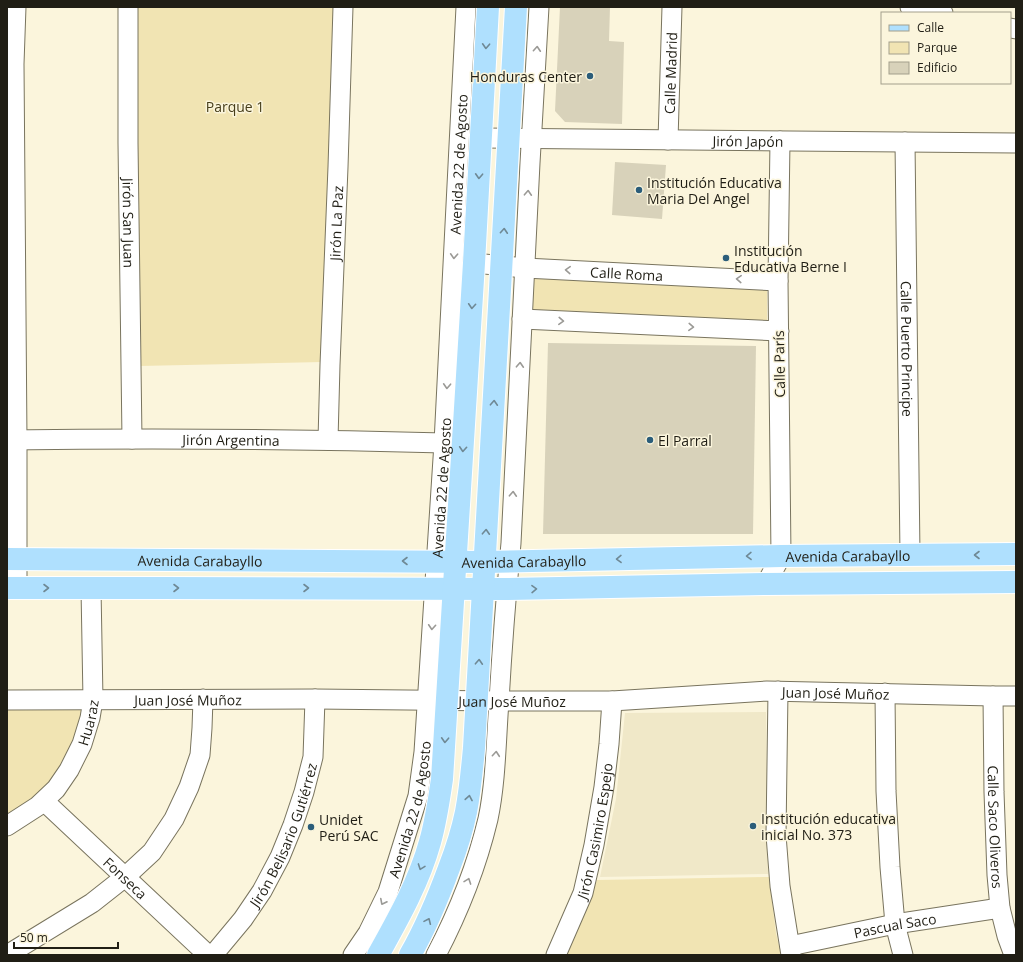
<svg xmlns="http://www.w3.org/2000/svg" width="1023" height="962" font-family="'Open Sans',sans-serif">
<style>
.built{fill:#f0e8c8}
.green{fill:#f1e4b3}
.building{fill:#d8d2ba}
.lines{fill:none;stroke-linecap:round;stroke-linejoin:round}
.minor-casing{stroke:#79745e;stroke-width:21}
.major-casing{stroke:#fff;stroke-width:24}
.minor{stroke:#fff;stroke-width:19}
.major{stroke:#afe0fe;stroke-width:22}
.oneway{stroke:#6f8995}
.oneway2{stroke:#9b9a96}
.poi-dot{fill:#2b5d7a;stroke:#fbf5dc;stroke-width:1.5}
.labels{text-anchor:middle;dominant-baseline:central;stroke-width:3;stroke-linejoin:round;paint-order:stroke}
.street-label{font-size:14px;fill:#201e15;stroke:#fbf5dc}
.poi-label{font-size:14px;fill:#201e15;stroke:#fbf5dc;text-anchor:start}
.park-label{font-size:14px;fill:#473e1a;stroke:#fbf5dc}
</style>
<rect width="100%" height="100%" fill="#fbf5dc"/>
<path class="built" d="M 766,712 L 768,874 L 600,877 L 616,799 L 625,713 Z"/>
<g class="green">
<path d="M 136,7 L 339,7 L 322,362 L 139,366 Z"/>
<path d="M 534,277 L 767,286 L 767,321 L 532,313 Z"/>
<path d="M 7,709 L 82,709 L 77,737 L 61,771 L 33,800 L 7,816 Z"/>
<path d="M 769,877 L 776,933 L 781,955 L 567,955 L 578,929 L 597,880 Z"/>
</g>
<g class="building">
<path d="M 560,7 L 610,7 L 609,41 L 624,42 L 622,124 L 565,122 L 555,111 Z"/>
<path d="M 615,162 L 666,165 L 662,219 L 612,215 Z"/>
<path d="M 548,343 L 756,346 L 753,534 L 543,534 Z"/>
</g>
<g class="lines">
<g class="minor-casing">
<g id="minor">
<path d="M 16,7 L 14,64 L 17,440 L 17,588"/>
<path id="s1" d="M 128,7 L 128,143 L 132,439"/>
<path d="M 910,7 L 943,13"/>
<path d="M 1010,28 L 1016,29"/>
<path id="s2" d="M 480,138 L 1016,143"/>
<path id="s3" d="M 668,140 L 672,7"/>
<path id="s4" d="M 905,142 L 910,555"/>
<path id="s5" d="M 474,263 L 525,268 L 778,281"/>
<path d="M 522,319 L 779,331"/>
<path id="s6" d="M 7,440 C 153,438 298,439 444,443"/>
<path id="s7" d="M 328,440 L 330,365 L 338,167 L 343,7"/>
<path d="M 766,584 L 781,556 L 778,281 L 780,141"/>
<path d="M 778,691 L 776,835 L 780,886 L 791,955"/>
<path d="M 885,693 L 886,791 L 890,867 L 895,924 L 903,955"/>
<path id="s8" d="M 993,696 L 994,792 L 997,875 L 1000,908 L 1007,936 L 1014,955"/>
<path id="s9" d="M 7,700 L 315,699 L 499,701 L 612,701 L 767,691 L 993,696 L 1016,696"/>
<path id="s10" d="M 44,801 L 208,955"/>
<path id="s11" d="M 7,826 L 38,806 L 56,789 L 69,770 L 82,744 L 90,718 L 93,700 L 91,588"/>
<path id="s12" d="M 790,946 L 895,924 L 1000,908"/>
<path d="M 7,955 L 92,903 L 125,877 L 152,852 L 174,819 L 189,787 L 200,755 L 202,728 L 203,699"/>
<path id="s13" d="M 213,955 L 243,919 L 262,891 L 280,857 L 293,825 L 304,792 L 313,757 L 315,699"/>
<path id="s14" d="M 353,955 L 368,933 L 388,892 L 418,796 L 424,752 L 444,443 L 466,7"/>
<path d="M 436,955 C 458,913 477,865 488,819 C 496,781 496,740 499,701 C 502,648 506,596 511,543 L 530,163 L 539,7"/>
<path id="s15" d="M 556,955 L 583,893 L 594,845 L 604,787 L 609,744 L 612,701"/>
</g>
</g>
<g class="major-casing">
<g id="major">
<path id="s16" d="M 7,559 L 484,562 L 781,556 L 1016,554"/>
<path d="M 7,588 L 159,588 L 506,589 L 766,584 L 1016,582"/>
<path d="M 378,955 C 398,919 419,882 430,842 C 436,821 439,800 442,779 L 474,263 L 488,7"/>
<path d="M 410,955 C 426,927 438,898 449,868 C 456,850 462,831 466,812 C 470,791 472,770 474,748 L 516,7"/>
</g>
</g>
<use href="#minor" class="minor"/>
<use href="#major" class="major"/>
</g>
<defs><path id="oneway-chevron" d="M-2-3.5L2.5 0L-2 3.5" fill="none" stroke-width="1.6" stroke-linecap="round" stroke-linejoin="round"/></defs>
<g class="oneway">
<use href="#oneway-chevron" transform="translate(486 46) rotate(93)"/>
<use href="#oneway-chevron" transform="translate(479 176) rotate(93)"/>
<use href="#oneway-chevron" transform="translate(504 231) rotate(-86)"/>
<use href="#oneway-chevron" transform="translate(472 306) rotate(94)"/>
<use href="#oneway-chevron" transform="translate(494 403) rotate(-87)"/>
<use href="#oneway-chevron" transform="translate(463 449) rotate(94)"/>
<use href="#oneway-chevron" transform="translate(486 532) rotate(-87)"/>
<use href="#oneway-chevron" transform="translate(977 555) rotate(180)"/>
<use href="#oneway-chevron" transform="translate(749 556) rotate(179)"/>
<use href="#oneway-chevron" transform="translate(619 559) rotate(179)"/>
<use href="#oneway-chevron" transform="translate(405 561) rotate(-180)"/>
<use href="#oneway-chevron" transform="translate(46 588)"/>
<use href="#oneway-chevron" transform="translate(176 588)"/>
<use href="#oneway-chevron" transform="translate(306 588)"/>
<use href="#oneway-chevron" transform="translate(534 589) rotate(-1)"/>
<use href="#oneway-chevron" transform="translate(479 662) rotate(-87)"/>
<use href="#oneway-chevron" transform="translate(445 740) rotate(93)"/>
<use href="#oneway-chevron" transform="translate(469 798) rotate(-80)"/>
<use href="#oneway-chevron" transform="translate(421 867) rotate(110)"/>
<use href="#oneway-chevron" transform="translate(428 921) rotate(-66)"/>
</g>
<g class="oneway2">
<use href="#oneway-chevron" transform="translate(537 49) rotate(-86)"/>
<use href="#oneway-chevron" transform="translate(528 193) rotate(-87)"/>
<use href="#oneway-chevron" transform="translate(454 256) rotate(93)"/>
<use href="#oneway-chevron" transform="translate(568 270) rotate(-177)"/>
<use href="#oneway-chevron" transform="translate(739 279) rotate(-177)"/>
<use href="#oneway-chevron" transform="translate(561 321) rotate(3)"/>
<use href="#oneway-chevron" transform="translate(691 327) rotate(3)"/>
<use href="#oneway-chevron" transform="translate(520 365) rotate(-87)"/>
<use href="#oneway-chevron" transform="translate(447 386) rotate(93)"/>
<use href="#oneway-chevron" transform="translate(513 494) rotate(-87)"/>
<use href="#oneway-chevron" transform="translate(432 627) rotate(94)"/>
<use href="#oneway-chevron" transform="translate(496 754) rotate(-85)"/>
<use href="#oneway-chevron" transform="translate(468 881) rotate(-70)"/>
<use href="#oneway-chevron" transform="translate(383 902) rotate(117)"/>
</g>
<g class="poi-dot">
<circle cx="590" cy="76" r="4"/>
<circle cx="639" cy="190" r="4"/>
<circle cx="726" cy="258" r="4"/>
<circle cx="650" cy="440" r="4"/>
<circle cx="753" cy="826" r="4"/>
<circle cx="311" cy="827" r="4"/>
</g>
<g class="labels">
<g class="street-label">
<text stroke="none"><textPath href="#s3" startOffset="67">Calle Madrid</textPath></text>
<text stroke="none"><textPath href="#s2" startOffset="268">Jirón Japón</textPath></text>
<text stroke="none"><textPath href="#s14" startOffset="806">Avenida 22 de Agosto</textPath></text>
<text stroke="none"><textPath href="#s1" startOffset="216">Jirón San Juan</textPath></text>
<text stroke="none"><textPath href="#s7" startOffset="217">Jirón La Paz</textPath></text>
<text stroke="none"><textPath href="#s5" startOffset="153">Calle Roma</textPath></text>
<text stroke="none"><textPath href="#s4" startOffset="207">Calle Puerto Principe</textPath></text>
<text transform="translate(779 364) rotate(-91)">Calle París</text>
<text stroke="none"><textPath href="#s6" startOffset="224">Jirón Argentina</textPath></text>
<text stroke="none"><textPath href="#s14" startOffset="482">Avenida 22 de Agosto</textPath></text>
<text stroke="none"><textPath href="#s16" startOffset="841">Avenida Carabayllo</textPath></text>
<text stroke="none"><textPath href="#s16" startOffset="193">Avenida Carabayllo</textPath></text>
<text stroke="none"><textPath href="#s16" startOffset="517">Avenida Carabayllo</textPath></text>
<text stroke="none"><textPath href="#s9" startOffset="829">Juan José Muñoz</textPath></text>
<text stroke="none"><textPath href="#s9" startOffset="181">Juan José Muñoz</textPath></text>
<text stroke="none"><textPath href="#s9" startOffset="505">Juan José Muñoz</textPath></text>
<text stroke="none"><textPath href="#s11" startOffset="136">Huaraz</textPath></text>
<text stroke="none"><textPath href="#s14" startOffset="158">Avenida 22 de Agosto</textPath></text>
<text stroke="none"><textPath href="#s8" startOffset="131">Calle Saco Oliveros</textPath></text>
<text stroke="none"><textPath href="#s15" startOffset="131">Jirón Casimiro Espejo</textPath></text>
<text stroke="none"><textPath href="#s13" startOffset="141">Jirón Belisario Gutiérrez</textPath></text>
<text stroke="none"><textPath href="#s10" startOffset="112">Fonseca</textPath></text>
<text stroke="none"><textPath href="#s12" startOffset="107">Pascual Saco</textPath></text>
</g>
<g class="poi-label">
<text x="582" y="76" text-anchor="end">Honduras Center</text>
<text x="647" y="182">Institución Educativa<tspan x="647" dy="16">Maria Del Angel</tspan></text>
<text x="734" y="250">Institución<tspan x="734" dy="16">Educativa Berne I</tspan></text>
<text x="658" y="440">El Parral</text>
<text x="761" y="818">Institución educativa<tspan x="761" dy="16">inicial No. 373</tspan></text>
<text x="319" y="819">Unidet<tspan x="319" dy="16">Perú SAC</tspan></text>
</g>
<g class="park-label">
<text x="235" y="106">Parque 1</text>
</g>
</g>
<rect width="1023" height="962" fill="none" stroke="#201e15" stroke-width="16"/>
<rect x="881" y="12" width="130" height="72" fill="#fbf5dc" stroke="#a39f8c"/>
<rect x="889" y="25" width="20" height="6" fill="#afe0fe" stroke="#a39f8c"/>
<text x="917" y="32" font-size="12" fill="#201e15">Calle</text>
<rect x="889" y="42" width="20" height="12" fill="#f1e4b3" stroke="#a39f8c"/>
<text x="917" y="52" font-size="12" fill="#201e15">Parque</text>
<rect x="889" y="62" width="20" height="12" fill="#d8d2ba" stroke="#a39f8c"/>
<text x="917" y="72" font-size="12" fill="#201e15">Edificio</text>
<path d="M14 942v6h104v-6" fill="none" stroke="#201e15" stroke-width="2"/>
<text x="20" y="942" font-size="12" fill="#201e15" stroke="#fbf5dc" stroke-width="3" paint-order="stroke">50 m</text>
</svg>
